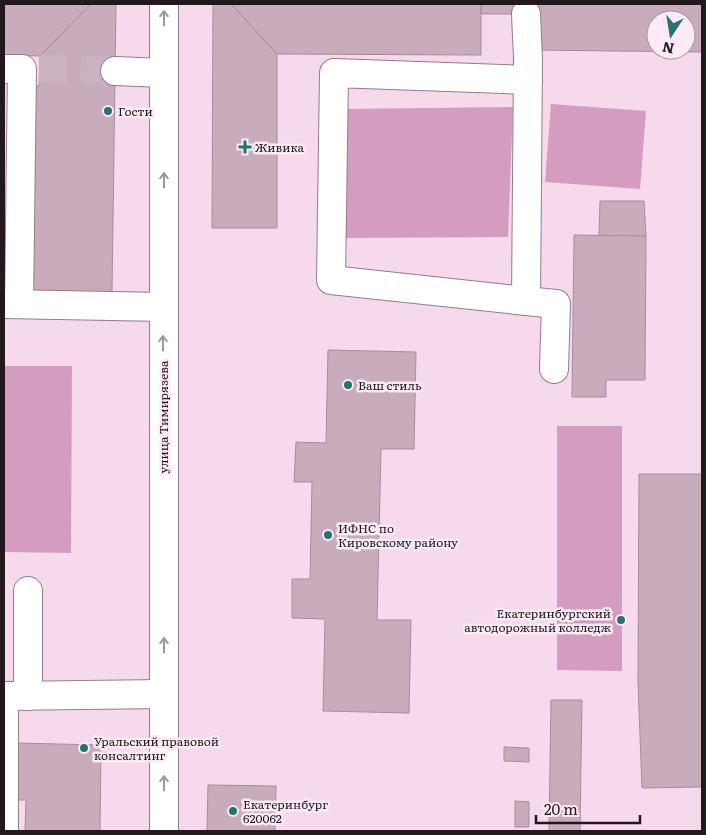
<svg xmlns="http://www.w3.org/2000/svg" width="706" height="835" font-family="Literata,serif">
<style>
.green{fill:#d49cbe}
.building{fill:#c8acbc;stroke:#a78c9c;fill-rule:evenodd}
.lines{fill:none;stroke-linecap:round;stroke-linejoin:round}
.minor-tunnel{stroke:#ccb2c1;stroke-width:28;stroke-dasharray:28 14;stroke-linecap:butt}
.minor-casing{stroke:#967c8b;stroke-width:30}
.minor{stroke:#fff;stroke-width:28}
.oneway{stroke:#9c979a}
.poi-dot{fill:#27726f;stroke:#fceaf4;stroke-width:2}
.labels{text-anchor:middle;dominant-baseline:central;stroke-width:5;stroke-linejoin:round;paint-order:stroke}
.poi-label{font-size:12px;fill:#22181e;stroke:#fceaf4;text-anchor:start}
.street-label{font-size:12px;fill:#22181e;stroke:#fceaf4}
</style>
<rect width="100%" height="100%" fill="#f6d9ea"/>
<g class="green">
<path d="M 551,104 L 646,111 L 640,189 L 545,182 Z"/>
<path d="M 513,107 L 508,237 L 344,238 L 345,109 Z"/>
<path d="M 4,366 L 72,366 L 71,553 L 4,552 Z"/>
<path d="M 557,426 L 622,426 L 622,671 L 557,670 Z"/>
</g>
<g class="building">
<path d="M 4,4 L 91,4 L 40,56 L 4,55 Z"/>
<path d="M 91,4 L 116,4 L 112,292 L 29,291 L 31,86 L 39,86 L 40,56 Z"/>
<path d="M 213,4 L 231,4 L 277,54 L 277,228 L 212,228 Z"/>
<path d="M 231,4 L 481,4 L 481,55 L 277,54 Z"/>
<path d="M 481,4 L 702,4 L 702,52 L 534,50 L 534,14 L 481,14 ZM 656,20 L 686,20 L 686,50 L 656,50 Z"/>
<path d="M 600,201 L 644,201 L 646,236 L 599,236 Z"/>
<path d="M 574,235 L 646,236 L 645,380 L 606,380 L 606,397 L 572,397 Z"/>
<path d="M 328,350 L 416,352 L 414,449 L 381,449 L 377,620 L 411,620 L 409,713 L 323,711 L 325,619 L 292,618 L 292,579 L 310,579 L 312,482 L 294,482 L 296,442 L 326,443 Z"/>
<path d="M 639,474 L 702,474 L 702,787 L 642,788 L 638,683 Z"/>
<path d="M 551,700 L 582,700 L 580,831 L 549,831 Z"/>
<path d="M 16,743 L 101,745 L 100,831 L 25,831 L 26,800 L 15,800 Z"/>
<path d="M 504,747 L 529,748 L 529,762 L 504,761 Z"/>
<path d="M 208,785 L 276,786 L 275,831 L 207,831 Z"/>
<path d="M 515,801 L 529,802 L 529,827 L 515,827 Z"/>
</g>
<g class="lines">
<path class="minor-tunnel" d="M 39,69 L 115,71"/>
<g class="minor-casing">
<g id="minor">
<path d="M 164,4 L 164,831"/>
<path d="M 526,14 L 528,59 L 526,301 L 556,304 L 554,369"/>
<path d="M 4,69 L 22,69 L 19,304"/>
<path d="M 115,71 L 164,73"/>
<path d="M 526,301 L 331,280 L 334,73 L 528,80"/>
<path d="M 4,304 L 164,307"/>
<path d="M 28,591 L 28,696"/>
<path d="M 4,696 L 164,694"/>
<path d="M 4,831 L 4,696"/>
</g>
</g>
<use href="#minor" class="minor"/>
</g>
<defs><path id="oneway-shaft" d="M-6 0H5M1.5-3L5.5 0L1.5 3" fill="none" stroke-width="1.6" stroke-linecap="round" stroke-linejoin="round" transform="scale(1.25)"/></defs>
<g class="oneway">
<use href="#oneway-shaft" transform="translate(164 18) rotate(-90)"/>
<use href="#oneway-shaft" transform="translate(164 180) rotate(-90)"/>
<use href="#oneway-shaft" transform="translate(163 343) rotate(-90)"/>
<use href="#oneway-shaft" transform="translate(164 645) rotate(-90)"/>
<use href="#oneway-shaft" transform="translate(164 783) rotate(-90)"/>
</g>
<g class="poi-dot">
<circle cx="108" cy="111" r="5"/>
<path d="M242.5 139.5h5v5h5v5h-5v5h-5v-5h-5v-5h5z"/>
<circle cx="348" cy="385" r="5"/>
<circle cx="328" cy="535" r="5"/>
<circle cx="621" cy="620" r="5"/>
<circle cx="84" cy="748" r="5"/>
<circle cx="233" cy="811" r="5"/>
</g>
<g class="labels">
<g class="poi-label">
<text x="118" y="111">Гости</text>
<text x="255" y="147">Живика</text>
<text x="358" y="385">Ваш стиль</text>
<text x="338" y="528">ИФНС по<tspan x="338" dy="14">Кировскому району</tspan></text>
<text x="611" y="613" text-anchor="end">Екатеринбургский<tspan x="611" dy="14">автодорожный колледж</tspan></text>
<text x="94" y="741">Уральский правовой<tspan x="94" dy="14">консалтинг</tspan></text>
<text x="243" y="804">Екатеринбург<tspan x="243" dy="14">620062</tspan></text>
</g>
<g class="street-label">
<text transform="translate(163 417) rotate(-90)">улица Тимирязева</text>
</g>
</g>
<rect width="706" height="835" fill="none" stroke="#22181e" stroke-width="10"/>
<g transform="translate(671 35) rotate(192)"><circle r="24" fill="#fceaf4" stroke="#a5969e"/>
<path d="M0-4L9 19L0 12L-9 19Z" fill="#27726f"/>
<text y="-8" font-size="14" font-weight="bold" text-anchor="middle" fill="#22181e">N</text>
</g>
<path d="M536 815v8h104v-8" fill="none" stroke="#22181e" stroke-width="2.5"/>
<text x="544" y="815" font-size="15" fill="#22181e" stroke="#fceaf4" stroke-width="4" paint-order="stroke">20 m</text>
</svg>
